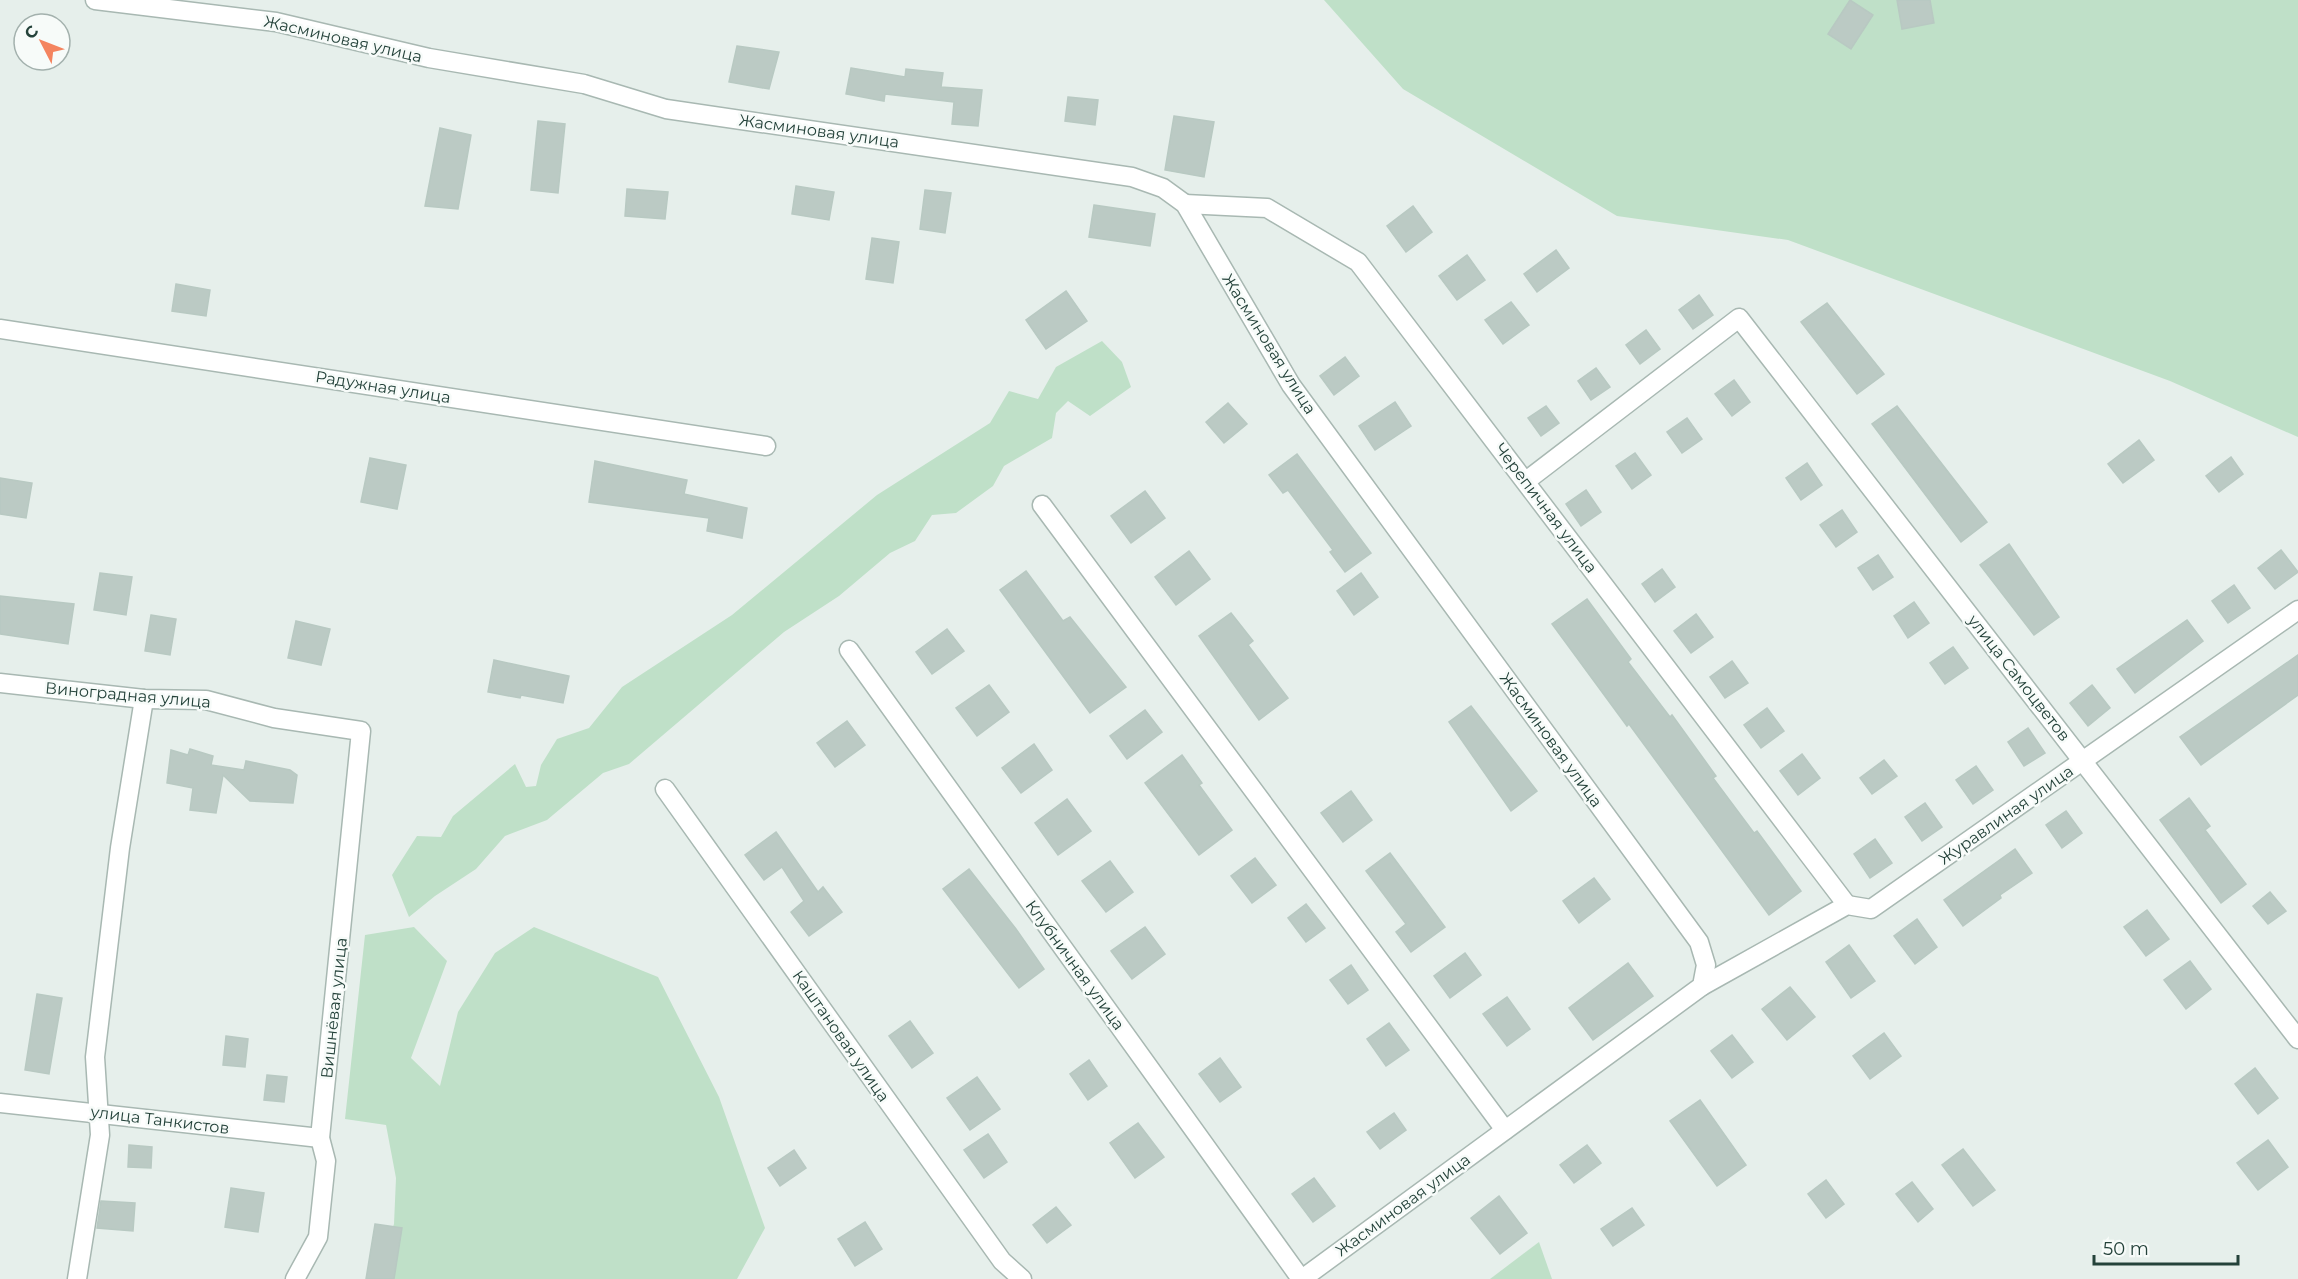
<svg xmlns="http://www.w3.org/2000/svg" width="2298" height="1279" font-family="Montserrat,sans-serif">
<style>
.green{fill:#bfe0c8}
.building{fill:#bbcac4;stroke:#b8c9c2;stroke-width:1.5}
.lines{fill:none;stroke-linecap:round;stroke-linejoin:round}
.minor-casing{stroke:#a8b8b2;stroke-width:21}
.minor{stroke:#fff;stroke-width:18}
.labels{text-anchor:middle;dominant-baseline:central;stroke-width:5;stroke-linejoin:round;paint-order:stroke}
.street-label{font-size:16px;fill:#24423a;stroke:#f7fbf9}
</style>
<rect width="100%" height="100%" fill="#e6efeb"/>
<g class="green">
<path d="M 1324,0 L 2298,0 L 2298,437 L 2170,381 L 1788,240 L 1617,216 L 1403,89 Z"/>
<path d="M 1102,341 L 1122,362 L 1131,387 L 1090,416 L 1068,401 L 1056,413 L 1052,438 L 1004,466 L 993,486 L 956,513 L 932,515 L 915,541 L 890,553 L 839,596 L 784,632 L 629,764 L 603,773 L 547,820 L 505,836 L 476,869 L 435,896 L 409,917 L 392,875 L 417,836 L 441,837 L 453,816 L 515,764 L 526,787 L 536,786 L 541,765 L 557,739 L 589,728 L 622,687 L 732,615 L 877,495 L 990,423 L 1009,391 L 1038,399 L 1056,367 Z"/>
<path d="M 414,927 L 447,961 L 411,1058 L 440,1086 L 458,1012 L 495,953 L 534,927 L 658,977 L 719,1097 L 765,1228 L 737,1279 L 381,1279 L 383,1256 L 394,1224 L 396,1178 L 386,1125 L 345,1119 L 365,935 Z"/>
<path d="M 1539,1242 L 1552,1279 L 1490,1279 Z"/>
</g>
<g class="building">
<path d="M 1850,0 L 1873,15 L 1851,49 L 1828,34 Z"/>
<path d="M 1897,0 L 1930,0 L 1934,23 L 1902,29 Z"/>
<path d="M 737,46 L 779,52 L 769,89 L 729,82 Z"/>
<path d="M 851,68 L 905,77 L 906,69 L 943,73 L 941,87 L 982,90 L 978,126 L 952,124 L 954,102 L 885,94 L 884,101 L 846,94 Z"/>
<path d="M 1068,97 L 1098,100 L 1095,125 L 1065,121 Z"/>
<path d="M 1174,116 L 1214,122 L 1204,177 L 1165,170 Z"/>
<path d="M 538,121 L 565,124 L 558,193 L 531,190 Z"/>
<path d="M 440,128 L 471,135 L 458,209 L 425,206 Z"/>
<path d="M 796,186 L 834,192 L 829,220 L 792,214 Z"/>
<path d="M 627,189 L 668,192 L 665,219 L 625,216 Z"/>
<path d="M 925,190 L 951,193 L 945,233 L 920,229 Z"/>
<path d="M 1094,205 L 1155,214 L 1150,246 L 1089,237 Z"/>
<path d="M 1413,206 L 1432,232 L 1406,252 L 1387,226 Z"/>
<path d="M 872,238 L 899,242 L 893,283 L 866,279 Z"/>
<path d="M 1556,250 L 1569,268 L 1537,292 L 1524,274 Z"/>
<path d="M 1467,255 L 1485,280 L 1457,300 L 1439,276 Z"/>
<path d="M 176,284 L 210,290 L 206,316 L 172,311 Z"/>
<path d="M 1066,291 L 1087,321 L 1046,349 L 1026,320 Z"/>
<path d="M 1699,295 L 1713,315 L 1693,329 L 1679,310 Z"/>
<path d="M 1511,302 L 1529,325 L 1503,344 L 1485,320 Z"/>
<path d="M 1827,303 L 1884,374 L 1857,394 L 1801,322 Z"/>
<path d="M 1646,330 L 1660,349 L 1640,364 L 1626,345 Z"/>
<path d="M 1345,357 L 1359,376 L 1334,395 L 1320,376 Z"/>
<path d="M 1596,368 L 1610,387 L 1591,400 L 1578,381 Z"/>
<path d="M 1734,380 L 1750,402 L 1732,416 L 1715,394 Z"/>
<path d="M 1395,402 L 1411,426 L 1375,450 L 1359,426 Z"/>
<path d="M 1228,403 L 1247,424 L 1224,443 L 1206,422 Z"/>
<path d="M 1546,406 L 1559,423 L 1541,436 L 1528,418 Z"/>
<path d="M 1897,406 L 1987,522 L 1961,542 L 1872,424 Z"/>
<path d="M 1687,418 L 1702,439 L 1682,453 L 1667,432 Z"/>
<path d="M 2139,440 L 2154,460 L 2123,483 L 2108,464 Z"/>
<path d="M 1635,453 L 1651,475 L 1632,489 L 1616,466 Z"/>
<path d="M 1297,454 L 1371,553 L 1345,572 L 1330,552 L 1333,550 L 1288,490 L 1283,493 L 1269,475 Z"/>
<path d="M 2231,457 L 2243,474 L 2219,492 L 2206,476 Z"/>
<path d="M 370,458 L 406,465 L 397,509 L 361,502 Z"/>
<path d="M 595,461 L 687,480 L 684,494 L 747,508 L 742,538 L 707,531 L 709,518 L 589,502 Z"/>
<path d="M 1807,463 L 1822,485 L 1801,500 L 1786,478 Z"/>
<path d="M 0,478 L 32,483 L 26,518 L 0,514 Z"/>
<path d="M 1586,490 L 1601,512 L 1581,526 L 1566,504 Z"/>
<path d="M 1145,491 L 1165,518 L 1131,543 L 1111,516 Z"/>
<path d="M 1842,510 L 1857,532 L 1836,547 L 1820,525 Z"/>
<path d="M 2009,544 L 2059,617 L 2034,635 L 1980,565 Z"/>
<path d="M 2281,550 L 2298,572 L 2275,589 L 2258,568 Z"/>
<path d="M 1189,551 L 1210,579 L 1176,605 L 1155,577 Z"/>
<path d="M 1878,555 L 1893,577 L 1873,590 L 1858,568 Z"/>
<path d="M 1662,569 L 1675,587 L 1655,602 L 1642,584 Z"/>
<path d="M 1026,571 L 1063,621 L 1070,617 L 1126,687 L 1090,713 L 1000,590 Z"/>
<path d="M 100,573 L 132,577 L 126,615 L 94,610 Z"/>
<path d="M 1361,573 L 1378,597 L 1354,615 L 1337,591 Z"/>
<path d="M 2234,585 L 2250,608 L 2228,623 L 2212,601 Z"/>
<path d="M 0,596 L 74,604 L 68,644 L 0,634 Z"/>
<path d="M 1587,599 L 1631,659 L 1628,662 L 1670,717 L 1672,715 L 1716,776 L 1713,778 L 1754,833 L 1757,831 L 1801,891 L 1769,915 L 1629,724 L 1627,726 L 1552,624 Z"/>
<path d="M 1914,602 L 1929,623 L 1908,638 L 1894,616 Z"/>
<path d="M 1231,613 L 1253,641 L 1248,645 L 1288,698 L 1259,720 L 1199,636 Z"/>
<path d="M 1696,614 L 1713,637 L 1691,653 L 1674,631 Z"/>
<path d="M 151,615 L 176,619 L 170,655 L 145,651 Z"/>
<path d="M 2187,620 L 2203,641 L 2135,693 L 2117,669 Z"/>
<path d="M 296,621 L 330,629 L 321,665 L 288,658 Z"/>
<path d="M 947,629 L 964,651 L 932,674 L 916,652 Z"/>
<path d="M 1953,647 L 1968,668 L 1945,684 L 1930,663 Z"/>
<path d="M 2298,655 L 2298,695 L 2201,765 L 2180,737 Z"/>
<path d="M 494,660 L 569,676 L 563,703 L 521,695 L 520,698 L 488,692 Z"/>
<path d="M 1732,661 L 1748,683 L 1725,698 L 1710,677 Z"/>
<path d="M 989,685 L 1009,712 L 977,736 L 956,708 Z"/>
<path d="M 2092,685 L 2110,708 L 2088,726 L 2070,703 Z"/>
<path d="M 1471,706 L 1537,791 L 1511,811 L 1449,722 Z"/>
<path d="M 1767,708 L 1784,731 L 1761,748 L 1744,725 Z"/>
<path d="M 1145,710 L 1162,732 L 1127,759 L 1110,736 Z"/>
<path d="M 847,721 L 865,745 L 835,767 L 817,743 Z"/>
<path d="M 2028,728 L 2045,753 L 2024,766 L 2008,742 Z"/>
<path d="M 1034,744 L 1052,770 L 1021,793 L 1002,768 Z"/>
<path d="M 190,749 L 213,756 L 211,765 L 244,770 L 246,761 L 290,770 L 297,775 L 293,803 L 250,801 L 223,775 L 216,813 L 190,810 L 193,788 L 167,783 L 171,750 L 188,755 Z"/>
<path d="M 1802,754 L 1820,778 L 1798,795 L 1780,771 Z"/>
<path d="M 1182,755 L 1202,783 L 1199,785 L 1232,830 L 1199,855 L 1145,783 Z"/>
<path d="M 1884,760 L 1897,776 L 1872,794 L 1860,778 Z"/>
<path d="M 1976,766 L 1993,790 L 1973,804 L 1956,780 Z"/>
<path d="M 1351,791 L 1372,820 L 1343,842 L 1321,813 Z"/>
<path d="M 2189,798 L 2210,826 L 2205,830 L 2246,884 L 2221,903 L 2160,820 Z"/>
<path d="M 1067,799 L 1091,831 L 1058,855 L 1035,823 Z"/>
<path d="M 1925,803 L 1942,827 L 1922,841 L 1905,817 Z"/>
<path d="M 2066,811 L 2082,833 L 2062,848 L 2046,825 Z"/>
<path d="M 776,832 L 818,892 L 823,887 L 842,912 L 809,936 L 791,912 L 804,901 L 782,867 L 764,880 L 745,855 Z"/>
<path d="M 1875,839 L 1892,863 L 1870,878 L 1854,854 Z"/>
<path d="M 2015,849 L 2032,873 L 2000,895 L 2001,898 L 1963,926 L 1944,900 Z"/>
<path d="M 1390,853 L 1445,927 L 1411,952 L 1396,932 L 1406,924 L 1366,871 Z"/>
<path d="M 1255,858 L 1276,885 L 1252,903 L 1231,876 Z"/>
<path d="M 1110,861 L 1133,892 L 1106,912 L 1082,881 Z"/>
<path d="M 969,869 L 1016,929 L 1044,969 L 1019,988 L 943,889 Z"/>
<path d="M 1594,878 L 1610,899 L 1579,923 L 1563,901 Z"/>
<path d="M 2270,892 L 2286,911 L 2268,924 L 2253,906 Z"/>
<path d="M 1306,904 L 1325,928 L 1306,942 L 1288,918 Z"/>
<path d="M 2147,910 L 2169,939 L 2146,956 L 2124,927 Z"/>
<path d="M 1917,919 L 1937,947 L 1915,964 L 1894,936 Z"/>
<path d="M 1145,927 L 1165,954 L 1132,979 L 1111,951 Z"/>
<path d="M 1849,945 L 1875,981 L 1851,998 L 1826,962 Z"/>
<path d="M 1465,953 L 1481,975 L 1450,998 L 1434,976 Z"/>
<path d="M 2190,961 L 2211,989 L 2186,1009 L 2164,980 Z"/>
<path d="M 1628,963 L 1653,996 L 1593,1040 L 1569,1008 Z"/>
<path d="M 1351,965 L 1368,990 L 1348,1004 L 1330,980 Z"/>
<path d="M 1790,987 L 1815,1017 L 1787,1040 L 1762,1009 Z"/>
<path d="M 37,994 L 62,998 L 49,1074 L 25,1070 Z"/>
<path d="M 1507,997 L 1530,1029 L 1507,1046 L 1483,1014 Z"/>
<path d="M 910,1021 L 933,1053 L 912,1068 L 889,1036 Z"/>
<path d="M 1389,1023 L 1409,1050 L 1386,1066 L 1367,1039 Z"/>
<path d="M 1884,1033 L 1901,1056 L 1870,1079 L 1853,1056 Z"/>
<path d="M 1732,1035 L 1753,1062 L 1732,1078 L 1711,1051 Z"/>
<path d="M 226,1036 L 248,1039 L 245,1067 L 223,1065 Z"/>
<path d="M 1220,1058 L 1241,1087 L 1220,1102 L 1199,1074 Z"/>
<path d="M 1089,1060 L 1107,1086 L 1088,1100 L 1070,1074 Z"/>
<path d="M 2255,1068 L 2278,1098 L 2258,1114 L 2235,1084 Z"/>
<path d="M 267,1075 L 287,1077 L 284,1102 L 264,1100 Z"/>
<path d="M 977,1077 L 1000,1109 L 970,1130 L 947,1098 Z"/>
<path d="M 1700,1100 L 1746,1165 L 1717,1186 L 1670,1121 Z"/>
<path d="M 1394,1113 L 1406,1130 L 1380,1149 L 1367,1132 Z"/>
<path d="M 1138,1123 L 1164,1157 L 1135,1178 L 1110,1143 Z"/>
<path d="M 988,1134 L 1007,1162 L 984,1178 L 964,1150 Z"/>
<path d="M 2268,1140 L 2288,1167 L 2258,1190 L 2237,1163 Z"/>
<path d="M 129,1145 L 152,1147 L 151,1168 L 128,1167 Z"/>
<path d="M 1587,1145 L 1601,1163 L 1574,1183 L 1560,1165 Z"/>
<path d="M 1963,1149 L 1995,1190 L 1973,1206 L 1942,1165 Z"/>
<path d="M 794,1150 L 806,1168 L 780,1186 L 768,1168 Z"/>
<path d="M 1314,1178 L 1335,1206 L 1313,1222 L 1292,1194 Z"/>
<path d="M 1826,1180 L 1844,1204 L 1826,1218 L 1808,1194 Z"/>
<path d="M 1912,1182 L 1933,1209 L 1918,1222 L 1896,1194 Z"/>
<path d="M 231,1188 L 264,1193 L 258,1232 L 225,1227 Z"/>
<path d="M 1499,1196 L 1527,1233 L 1500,1254 L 1471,1218 Z"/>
<path d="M 101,1201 L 135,1203 L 133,1231 L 97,1228 Z"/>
<path d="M 1056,1207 L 1071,1225 L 1047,1243 L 1033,1225 Z"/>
<path d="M 1632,1208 L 1644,1225 L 1613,1246 L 1601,1229 Z"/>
<path d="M 865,1222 L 882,1249 L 855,1266 L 838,1239 Z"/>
<path d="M 375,1224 L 402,1228 L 394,1279 L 366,1279 Z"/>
</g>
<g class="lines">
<g class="minor-casing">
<g id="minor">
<path d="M 95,0 L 276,22 L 429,58 L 584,84 L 666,109 L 1132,177 L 1163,188 L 1185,204 L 1291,385 L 1699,942 L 1706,965 L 1702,986 L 1302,1279"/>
<path d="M 1185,204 L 1267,208 L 1358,262 L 1847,905"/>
<path d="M 0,329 L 766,446"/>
<path d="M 1526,481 L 1739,318 L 2298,1039"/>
<path d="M 1042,505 L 1505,1130"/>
<path d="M 849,650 L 1301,1279"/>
<path d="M 0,683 L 144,699 L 206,700 L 274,718 L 361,731 L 320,1138 L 326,1161 L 318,1237 L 295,1279"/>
<path d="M 665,789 L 1002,1261 L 1022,1279"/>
<path d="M 1702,986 L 1847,905 L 1871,909 L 2298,610"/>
<path d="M 0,1103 L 320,1138"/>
<path d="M 77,1279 L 100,1135 L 95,1057 L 120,848 L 144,699"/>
</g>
</g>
<use href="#minor" class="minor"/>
</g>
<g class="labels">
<g class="street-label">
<text transform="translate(343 39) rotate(13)">Жасминовая улица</text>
<text transform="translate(819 131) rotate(8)">Жасминовая улица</text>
<text transform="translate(1269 344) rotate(58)">Жасминовая улица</text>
<text transform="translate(383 387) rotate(9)">Радужная улица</text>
<text transform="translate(1546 508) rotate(53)">Черепичная улица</text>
<text transform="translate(2019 678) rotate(52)">улица Самоцветов</text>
<text transform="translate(128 695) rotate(5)">Виноградная улица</text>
<text transform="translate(1551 740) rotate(54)">Жасминовая улица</text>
<text transform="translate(2006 815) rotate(-35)">Журавлиная улица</text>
<text transform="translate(1075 965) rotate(54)">Клубничная улица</text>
<text transform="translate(334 1008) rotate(-84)">Вишнёвая улица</text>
<text transform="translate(841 1036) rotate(55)">Каштановая улица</text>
<text transform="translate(160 1120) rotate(7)">улица Танкистов</text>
<text transform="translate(1403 1205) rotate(-36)">Жасминовая улица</text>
</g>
</g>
<g transform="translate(42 42) rotate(312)"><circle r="28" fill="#f7fbf9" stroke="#a3b1ad" stroke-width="1.5"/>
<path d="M0-4.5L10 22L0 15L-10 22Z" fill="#f4845f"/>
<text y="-9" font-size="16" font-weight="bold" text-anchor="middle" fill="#24423a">С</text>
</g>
<path d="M2094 1255v9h144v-9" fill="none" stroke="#24423a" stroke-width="3"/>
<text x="2103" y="1255" font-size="18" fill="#24423a" stroke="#f7fbf9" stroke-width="4.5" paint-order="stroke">50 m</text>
</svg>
